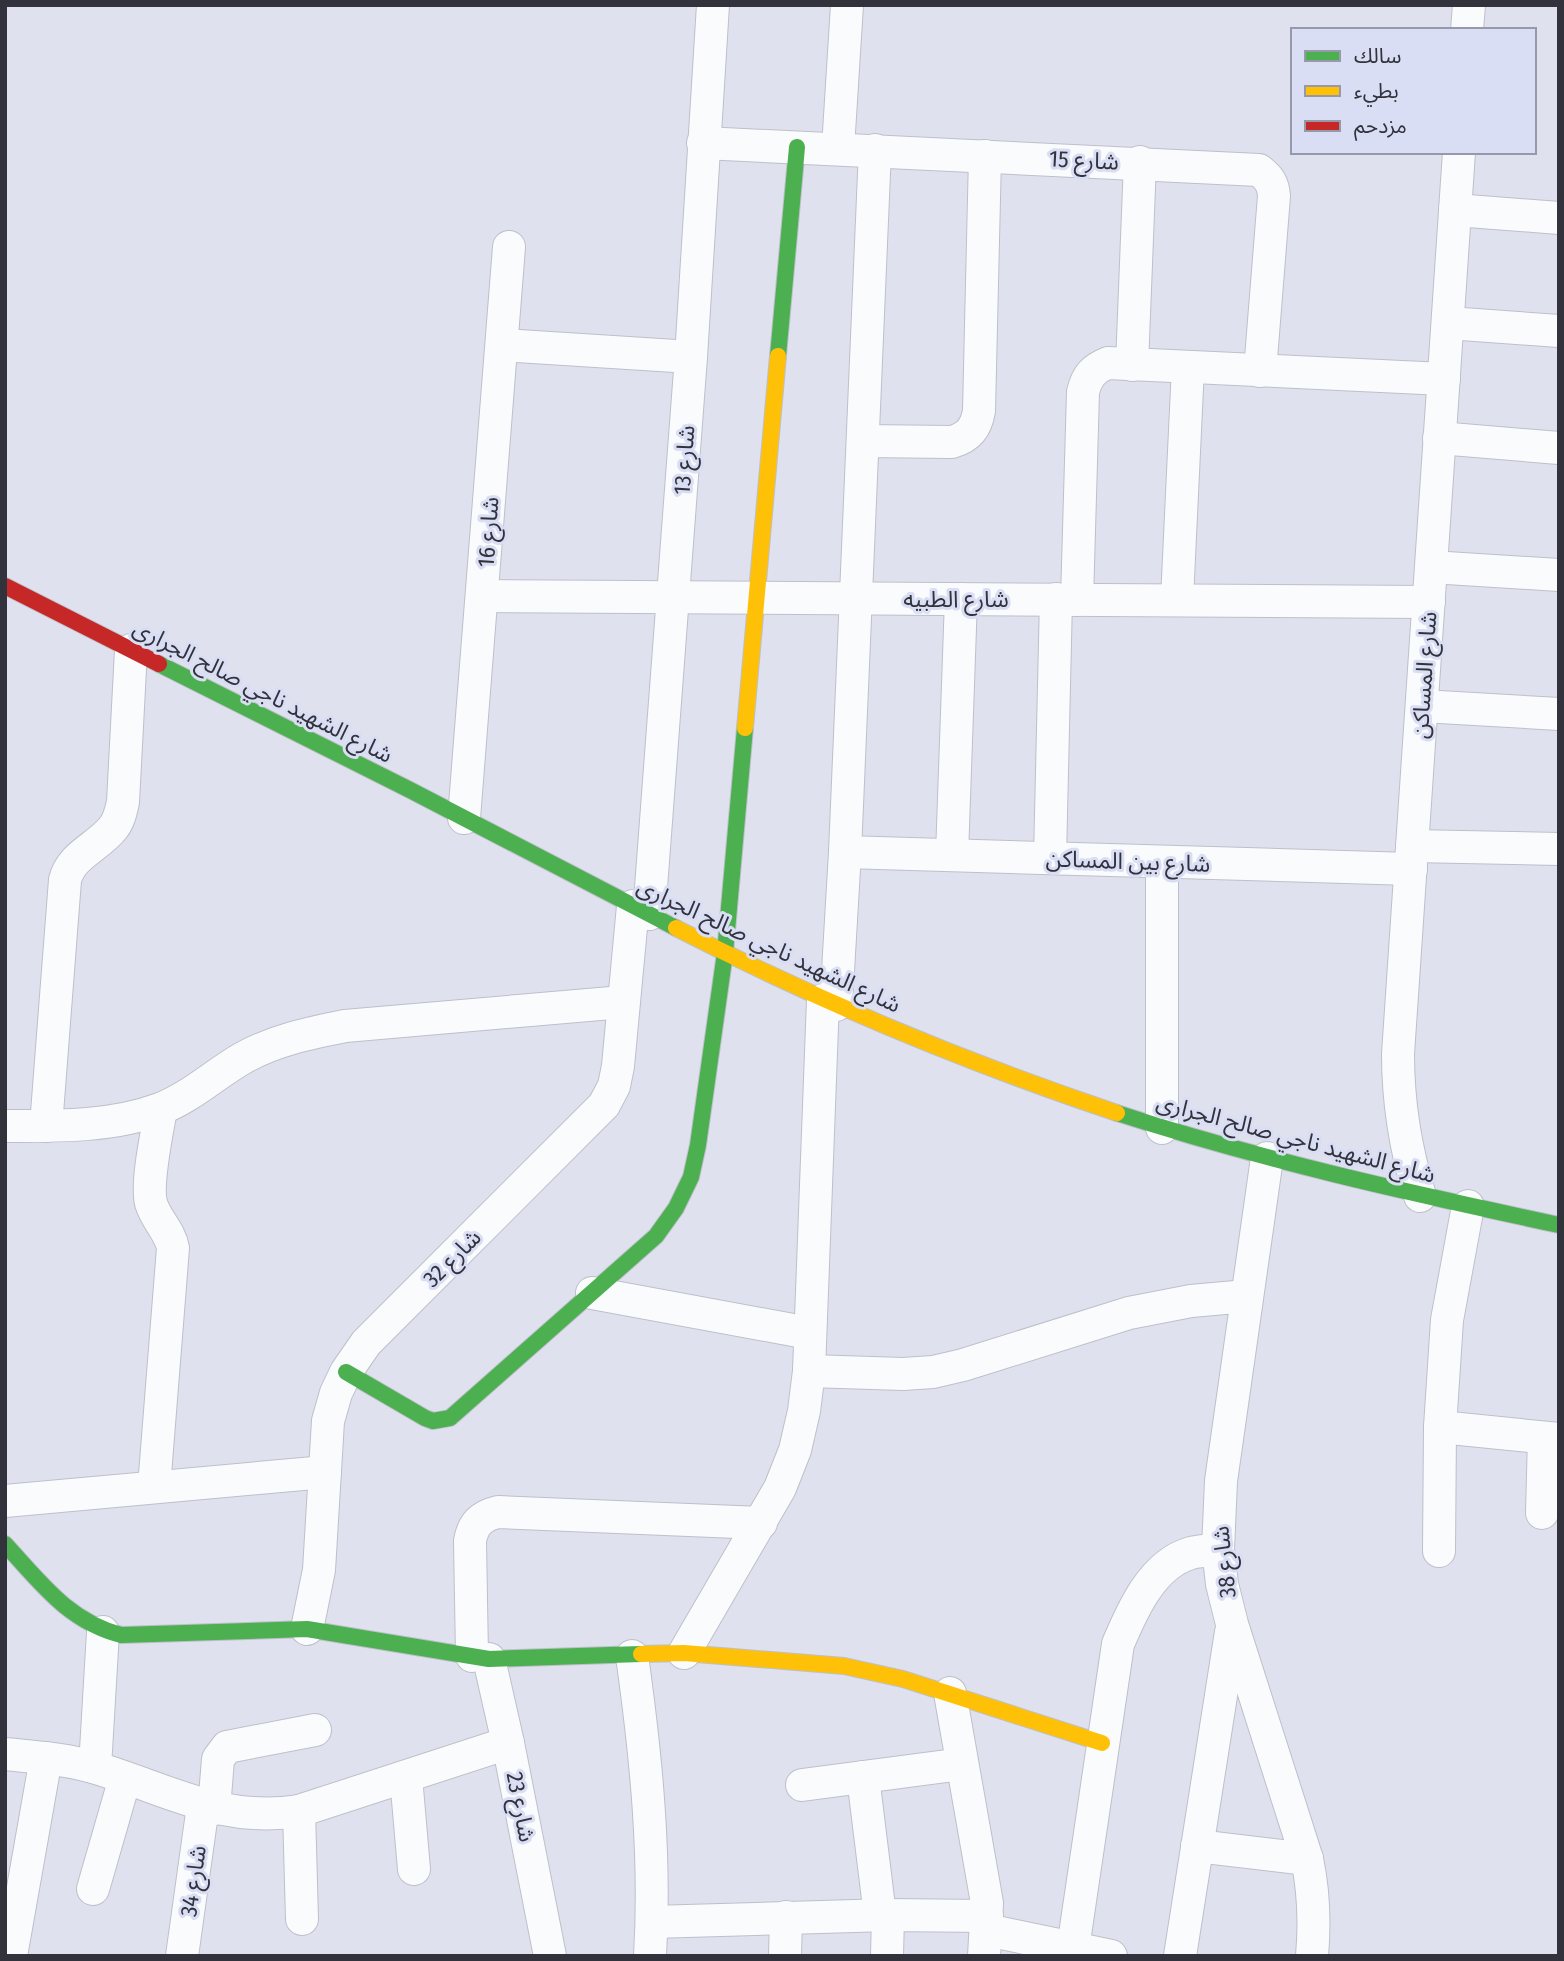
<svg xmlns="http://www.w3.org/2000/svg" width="1564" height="1961" font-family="'Fira Sans Condensed','Noto Sans Arabic',sans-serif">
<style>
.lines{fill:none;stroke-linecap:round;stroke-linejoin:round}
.street-casing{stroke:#bdc0ca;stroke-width:34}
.fast-casing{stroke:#bdc0ca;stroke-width:18}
.slow-casing{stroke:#bdc0ca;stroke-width:18}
.jam-casing{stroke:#bdc0ca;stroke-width:18}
.street{stroke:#fafbfc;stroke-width:32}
.fast{stroke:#4caf50;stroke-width:16}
.slow{stroke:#ffc107;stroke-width:16}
.jam{stroke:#c62828;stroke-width:16}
.labels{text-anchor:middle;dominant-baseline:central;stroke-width:6;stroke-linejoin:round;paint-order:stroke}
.street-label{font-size:23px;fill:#31323b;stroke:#d9def4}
</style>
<rect width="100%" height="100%" fill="#dfe2ee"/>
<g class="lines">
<g class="street-casing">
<g id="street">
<path d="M 1467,30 L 1469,5"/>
<path d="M 703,143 L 1259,170 C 1269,178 1273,183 1274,196 L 1260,371"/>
<path d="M 838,148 L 847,5"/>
<path d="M 1455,210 L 1559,218"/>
<path d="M 1448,323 L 1559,331"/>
<path d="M 502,345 L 691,357"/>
<path d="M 1132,365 L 1140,162"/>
<path d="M 1439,438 L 1559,448"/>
<path d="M 863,441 L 952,442 C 969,437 976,428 979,411 L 985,156"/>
<path d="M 1431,567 L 1559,575"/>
<path d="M 483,596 L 1429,602"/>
<path d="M 1077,600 L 1083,392 C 1087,376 1093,369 1108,363 L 1444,379"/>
<path d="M 1177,600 L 1188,367"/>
<path d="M 1422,706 L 1559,714"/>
<path d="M 464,818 L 509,247"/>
<path d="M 1412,846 L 1559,849"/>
<path d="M 845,852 L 1411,869"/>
<path d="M 952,855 L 961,599"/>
<path d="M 1050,858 L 1056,599"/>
<path d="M 649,914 L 691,357 L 713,5"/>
<path d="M 836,1005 L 845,852 L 875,150"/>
<path d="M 5,1126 C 56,1126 112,1127 160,1109 C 191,1097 215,1074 243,1058 C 275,1040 310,1033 345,1026 L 623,1002"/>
<path d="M 46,1126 L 65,880 C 71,855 98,847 113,828 C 119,821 121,811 123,802 L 131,650"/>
<path d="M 1162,1128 L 1162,862"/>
<path d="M 1267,1158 L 1221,1481 L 1218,1549 L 1222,1584 L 1232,1624 L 1307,1859 C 1314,1892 1315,1922 1312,1956"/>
<path d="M 1420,1196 C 1405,1148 1398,1103 1398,1054 L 1459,152"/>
<path d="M 592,1293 L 809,1333"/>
<path d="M 809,1371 L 903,1374 L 933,1372 L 963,1365 L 1129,1313 L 1191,1301 L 1247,1296"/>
<path d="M 1440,1427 L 1559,1439"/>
<path d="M 154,1487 L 173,1248 C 170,1231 156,1220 151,1203 C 146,1182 157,1133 161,1109"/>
<path d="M 5,1501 L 325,1472"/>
<path d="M 1542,1513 L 1544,1438"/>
<path d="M 1439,1551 L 1440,1427 L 1447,1320 L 1468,1206"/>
<path d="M 307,1629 L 319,1570 L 328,1421 L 336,1393 L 346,1372 L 366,1343 L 604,1105 L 614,1086 L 618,1066 L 633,906"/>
<path d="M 684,1653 L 780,1488 L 795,1450 L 804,1411 L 809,1371 L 823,1000"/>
<path d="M 472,1656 L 470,1541 C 473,1524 481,1516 498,1512 L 761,1523"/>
<path d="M 632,1656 C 646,1756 656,1855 650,1956"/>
<path d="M 489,1659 L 508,1743 L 550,1956"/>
<path d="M 950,1693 L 987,1903 L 984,1956"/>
<path d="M 5,1754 C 35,1757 67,1759 96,1768 C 168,1789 220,1823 299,1811 L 508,1743"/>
<path d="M 95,1767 L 103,1632"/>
<path d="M 406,1777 L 414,1869"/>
<path d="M 863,1777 L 880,1915"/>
<path d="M 802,1785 L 962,1764"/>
<path d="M 214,1809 L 218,1759 L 227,1747 L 315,1730"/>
<path d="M 299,1811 L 302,1919"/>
<path d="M 1197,1846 L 1307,1859"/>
<path d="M 93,1889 L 125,1778"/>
<path d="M 652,1922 L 888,1915 L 987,1916"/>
<path d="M 987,1930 L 1111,1956"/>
<path d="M 1073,1948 L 1118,1644 C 1132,1611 1152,1564 1191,1553 C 1199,1551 1209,1551 1218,1549"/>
<path d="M 11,1956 L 46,1758"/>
<path d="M 182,1956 L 203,1806"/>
<path d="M 785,1956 L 786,1917"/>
<path d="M 887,1956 L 888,1915"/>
<path d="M 1180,1956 L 1231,1632"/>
</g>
</g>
<g class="fast-casing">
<g id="fast">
<path d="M 778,356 L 797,147"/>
<path d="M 159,664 L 410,790 L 676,928"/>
<path d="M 1117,1113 C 1261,1160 1410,1193 1559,1225"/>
<path d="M 346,1372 L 425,1418 L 433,1421 L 450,1418 L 656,1236 L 676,1208 L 691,1177 L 698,1145 L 725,953 L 745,728"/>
<path d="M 5,1544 C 41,1583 68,1621 121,1635 L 307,1629 L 489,1659 L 641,1654"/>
</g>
</g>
<g class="slow-casing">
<g id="slow">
<path d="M 745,728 L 778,356"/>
<path d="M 676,928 C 818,1001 965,1062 1117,1113"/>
<path d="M 641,1654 L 684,1653 L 844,1666 L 903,1679 L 1102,1743"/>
</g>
</g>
<g class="jam-casing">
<path id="jam" d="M 5,586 L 159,664"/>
</g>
<use href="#street" class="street"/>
<use href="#fast" class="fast"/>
<use href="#slow" class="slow"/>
<use href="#jam" class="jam"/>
</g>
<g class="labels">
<g class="street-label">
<text transform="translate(1084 160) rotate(3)">شارع 15</text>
<text transform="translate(684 460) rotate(-86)">شارع 13</text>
<text transform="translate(488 532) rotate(-86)">شارع 16</text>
<text x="956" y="599">شارع الطبيه</text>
<text transform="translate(1424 675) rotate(-86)">شارع المساكن</text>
<text transform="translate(263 691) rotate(27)">شارع الشهيد ناجي صالح الجرارى</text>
<text transform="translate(1128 861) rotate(2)">شارع بين المساكن</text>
<text transform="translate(769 945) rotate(25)">شارع الشهيد ناجي صالح الجرارى</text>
<text transform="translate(1296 1138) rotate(15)">شارع الشهيد ناجي صالح الجرارى</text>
<text transform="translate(452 1258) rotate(-45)">شارع 32</text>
<text transform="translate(1224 1562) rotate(-96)">شارع 38</text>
<text transform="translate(521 1807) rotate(79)">شارع 23</text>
<text transform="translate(193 1881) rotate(-82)">شارع 34</text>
</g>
</g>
<rect width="1564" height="1961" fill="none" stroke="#31323b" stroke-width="14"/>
<rect x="1291" y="28" width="245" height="126" fill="#d9def4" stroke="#9699aa" stroke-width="2"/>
<rect x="1305" y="51" width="35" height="10" fill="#4caf50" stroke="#9699aa" stroke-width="2"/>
<text x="1354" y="63" font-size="21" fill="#31323b">سالك</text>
<rect x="1305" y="86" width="35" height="10" fill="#ffc107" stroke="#9699aa" stroke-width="2"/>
<text x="1354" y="98" font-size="21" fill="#31323b">بطيء</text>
<rect x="1305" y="121" width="35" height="10" fill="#c62828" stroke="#9699aa" stroke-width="2"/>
<text x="1354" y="133" font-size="21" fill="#31323b">مزدحم</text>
</svg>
